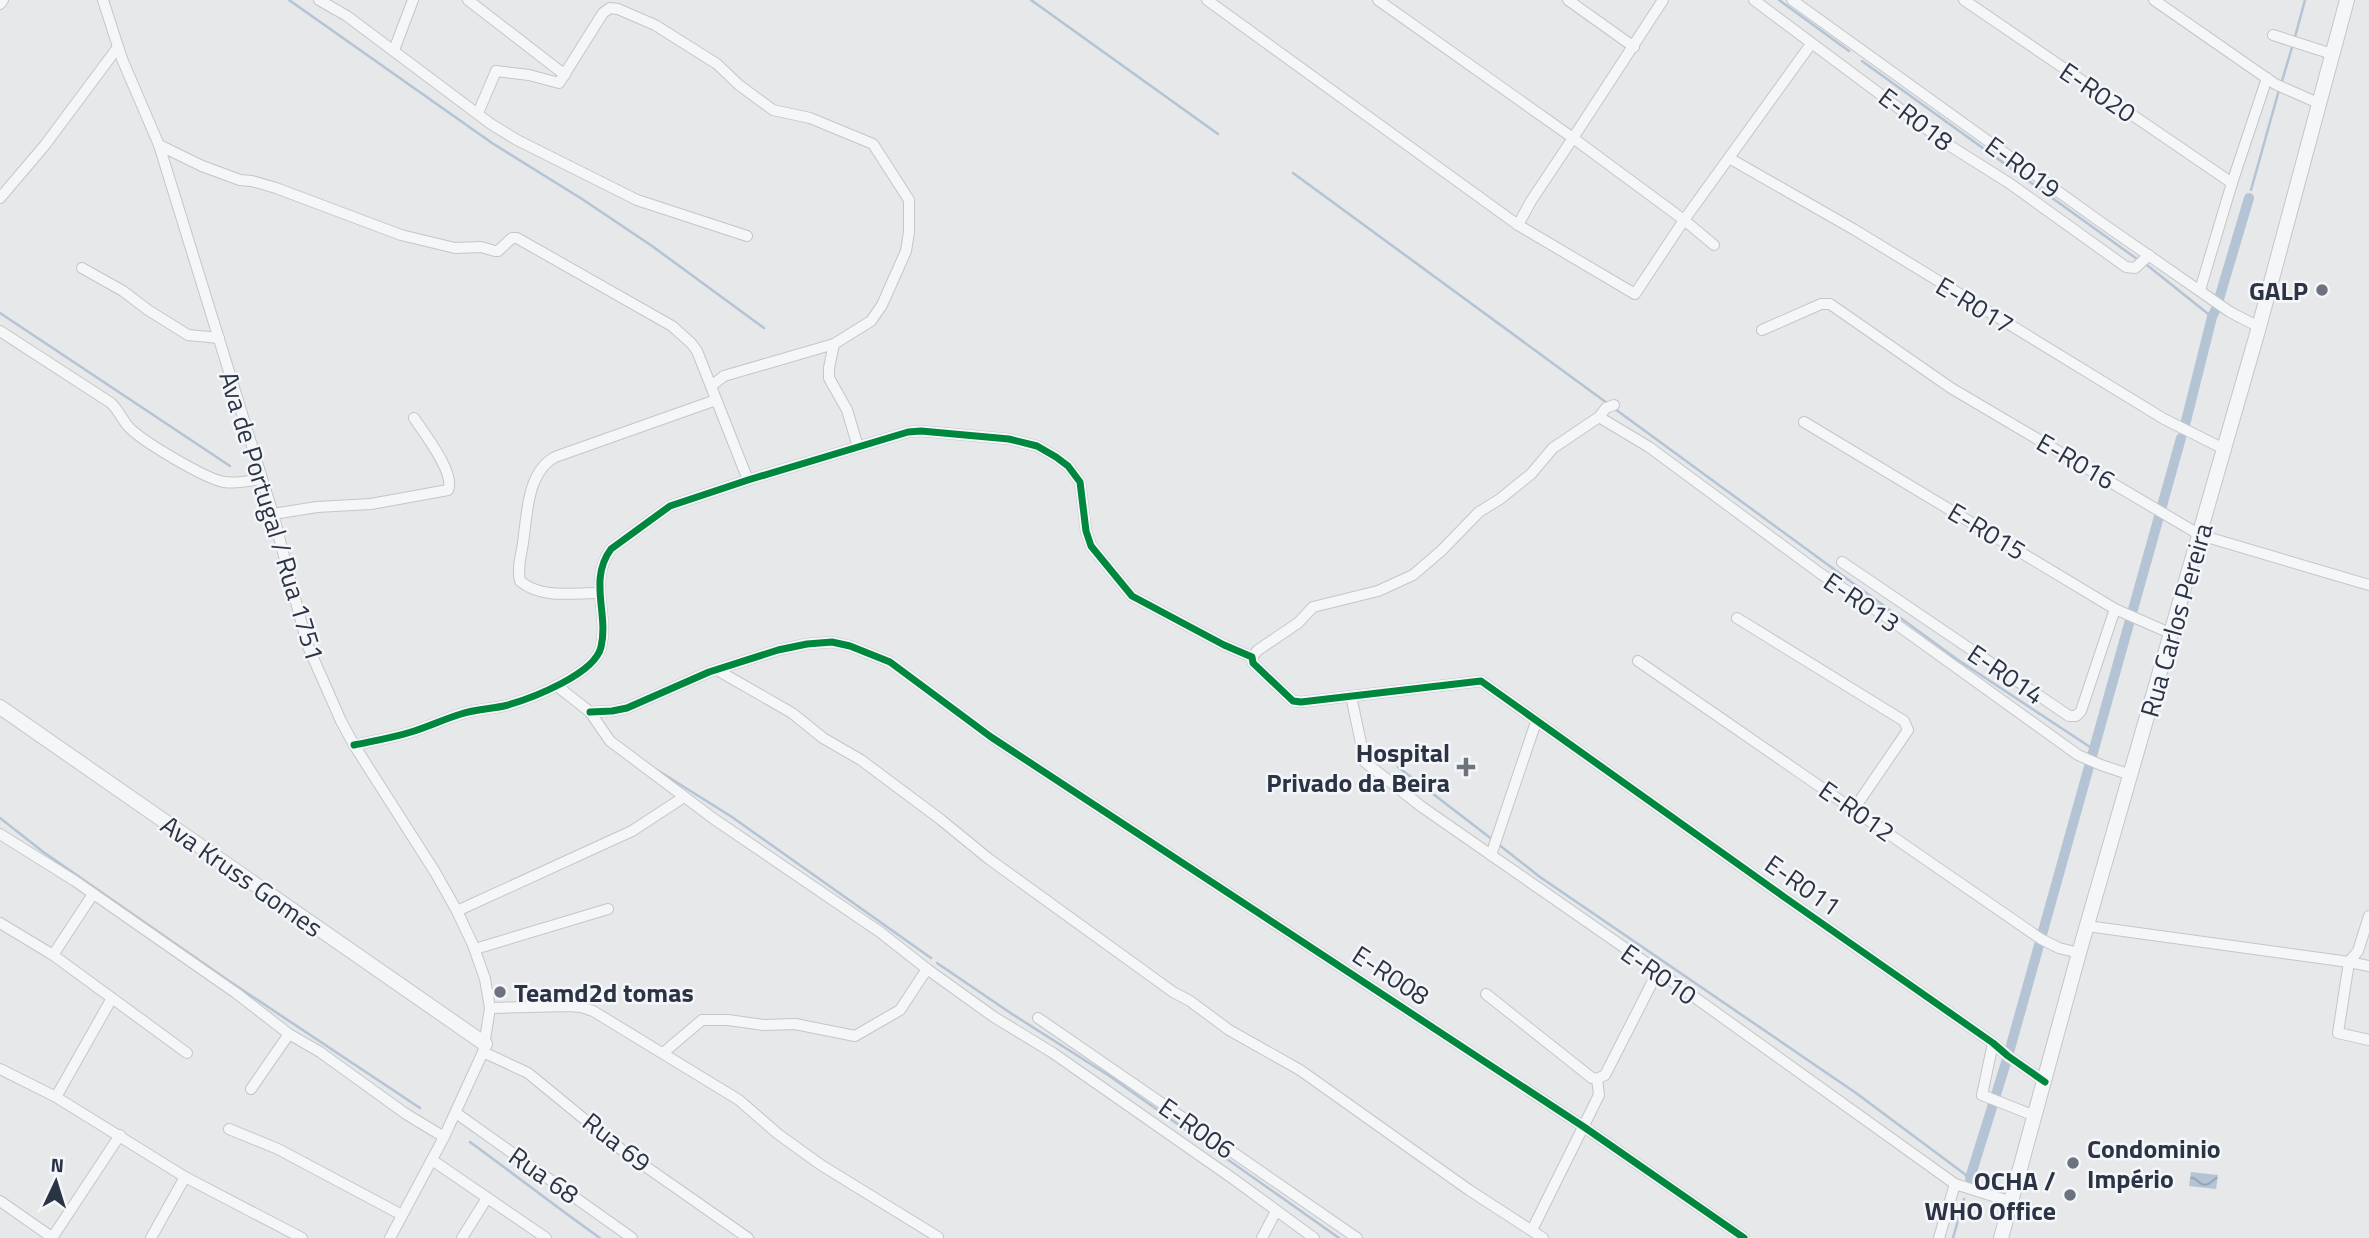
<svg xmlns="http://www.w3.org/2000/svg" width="2369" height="1238" font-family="'Titillium Web',sans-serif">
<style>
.water{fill:url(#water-waves)}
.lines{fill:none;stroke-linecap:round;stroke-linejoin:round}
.stream{stroke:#b4c4d5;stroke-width:2.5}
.canal{stroke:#b4c4d5;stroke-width:10}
.minor-casing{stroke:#c4c6c8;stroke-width:12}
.tertiary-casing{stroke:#c4c6c8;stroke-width:16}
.minor{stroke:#f5f6f7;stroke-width:10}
.tertiary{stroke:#f5f6f7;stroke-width:14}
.cycleway-casing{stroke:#f4f6f9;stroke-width:11}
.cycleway{stroke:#00873e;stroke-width:7}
.poi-dot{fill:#6c737f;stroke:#f4f6f9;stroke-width:2.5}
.labels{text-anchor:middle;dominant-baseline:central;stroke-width:5;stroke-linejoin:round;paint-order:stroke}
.street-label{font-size:26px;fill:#2b3445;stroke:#f4f6f9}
.poi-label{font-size:26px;font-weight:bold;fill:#2b3445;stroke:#f4f6f9;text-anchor:end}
</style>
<defs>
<pattern id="water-waves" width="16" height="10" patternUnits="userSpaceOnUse" patternTransform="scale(1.75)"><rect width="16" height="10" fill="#b4c4d5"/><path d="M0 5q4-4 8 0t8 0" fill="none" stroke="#93a0af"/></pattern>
</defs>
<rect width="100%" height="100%" fill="#e6e8ea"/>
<path class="water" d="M 2191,1172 L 2218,1175 L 2216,1189 L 2189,1186 Z"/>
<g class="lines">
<g class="stream">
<path d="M 289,0 L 492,143 L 582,199 L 652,246 L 764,328"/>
<path d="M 1031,0 L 1218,134"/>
<path d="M 1779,0 L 1849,51"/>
<path d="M 2295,37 L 2305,0"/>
<path d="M 1862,61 L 2137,259"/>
<path d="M 2282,81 L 2293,44"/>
<path d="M 1293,173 L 1607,403"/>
<path d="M 2251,190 L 2279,90"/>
<path d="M 2147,265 L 2212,317"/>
<path d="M 0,313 L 230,466"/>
<path d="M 1615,409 L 1958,660 L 2093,749"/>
<path d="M 1398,767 L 1493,840"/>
<path d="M 657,770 L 732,817 L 931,958"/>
<path d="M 0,818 L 42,851 L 229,981 L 420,1108"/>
<path d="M 1498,844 L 1540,877 L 1856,1093 L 1970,1178"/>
<path d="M 937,963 L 1012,1014 L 1108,1075 L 1339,1238"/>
<path d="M 470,1142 C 514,1174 556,1207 600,1238"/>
<path d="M 1953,1238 L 1964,1199"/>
</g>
<g class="canal">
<path d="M 2219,299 L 2249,198"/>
<path d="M 2185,425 L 2212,317 L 2217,307"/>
<path d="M 1970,1178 L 2008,1056 L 2181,438"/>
</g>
<g class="minor-casing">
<g id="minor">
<path d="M 103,0 L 122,59 L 159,145 L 273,514 L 307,644 L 341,721 L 354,745 L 435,872 L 457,911 L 473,945 L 485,979 L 490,1008 L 483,1052 L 444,1137 L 390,1238"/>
<path d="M 319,0 L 347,16 L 491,124 L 517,140 L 637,200 L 747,236"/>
<path d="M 468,0 L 565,75"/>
<path d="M 1207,0 L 1518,225 L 1635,294 L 1684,220 L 1811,44"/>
<path d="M 1378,0 L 1573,138 L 1663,0"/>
<path d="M 1568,0 L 1634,47"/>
<path d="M 1754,0 L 1947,144 L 2009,183 L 2126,267 L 2135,268 L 2149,255"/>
<path d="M 1792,0 L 2102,223 L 2230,312 L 2259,327"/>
<path d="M 1964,0 L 2232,183"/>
<path d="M 2154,0 L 2275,84 L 2318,103"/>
<path d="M 0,4 L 3,0"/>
<path d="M 2273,35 L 2332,54"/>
<path d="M 394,50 L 413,0"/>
<path d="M 478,113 L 496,71 L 529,75 L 559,83 L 603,13 L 610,8 L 618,9 L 655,25 L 717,64 L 739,85 L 773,110 L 810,118 L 873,144 L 909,200 L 909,232 L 906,251 L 882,305 L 871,321 L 834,344 L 724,376 L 711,386"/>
<path d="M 159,145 L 202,166 L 240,180 L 252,181 L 276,188 L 401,235 L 455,248 L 481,247 L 495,251 L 498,251 L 512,238 L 517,238 L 672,326 L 691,343 L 697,351 L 748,480"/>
<path d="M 1729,158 L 1855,230 L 2164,419 L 2224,449"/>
<path d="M 0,198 L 45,145 L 118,47"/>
<path d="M 1518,225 L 1531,201 L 1573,138 L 1684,220 L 1714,245"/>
<path d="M 82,268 L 123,291 L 148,310 L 188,335 L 219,338"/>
<path d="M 2200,290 L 2232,183 L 2267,78"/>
<path d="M 1762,330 L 1821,304 L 1830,304 L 1951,388 L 2200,535 L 2369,585"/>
<path d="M 0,331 L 111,403 C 118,410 121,417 127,425 C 139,440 206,479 224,482 C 237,484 249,481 262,479"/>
<path d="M 834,344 L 829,368 L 829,378 L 847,410 L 858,447"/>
<path d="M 1599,417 L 1649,447 L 1821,574 L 1882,614 L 2078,755 L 2101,765 L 2131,775"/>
<path d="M 1804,422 L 2115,609 L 2172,634"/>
<path d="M 273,514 L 317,507 L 371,504 L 448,490 C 456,474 424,433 414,418"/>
<path d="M 1842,562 L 2069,716 L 2076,716 L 2081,711 L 2115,609"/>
<path d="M 598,593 C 573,593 541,599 520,581 C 517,568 521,556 523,543 C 527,515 527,472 555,457 L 716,400"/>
<path d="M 1737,618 L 1904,721 L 1908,730 L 1854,809"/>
<path d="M 1252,657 L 1258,650 L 1298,623 L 1313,607 L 1378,591 L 1413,575 L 1441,551 L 1479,512 L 1500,499 L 1531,474 L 1553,448 L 1599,417 L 1606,408 L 1614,405"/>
<path d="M 1638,661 L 2041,939 L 2059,948 L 2079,953"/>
<path d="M 717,670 L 792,713 L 823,738 L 861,760 L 940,819 L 989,859 L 1173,992 L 1190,1001 L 1229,1030 L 1300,1070 L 1469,1190 L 1543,1238"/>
<path d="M 557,686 L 590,712 L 610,741 L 714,819 L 880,932 L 927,969 L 994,1017 L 1053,1053 L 1232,1178 L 1314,1238"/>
<path d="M 1351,696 L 1365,762 L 1422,807 L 1658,971 L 1955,1184 L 2012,1202"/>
<path d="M 590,712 L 612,711 L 627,708 L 709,672 L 778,650 L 807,644 L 832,642 L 850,646 L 890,662 L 991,737 L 1584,1127 L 1744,1238"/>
<path d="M 354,745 C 373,741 392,738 411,732 C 428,727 444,719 461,714 C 476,709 493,709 508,705 C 532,698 595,674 601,647 C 609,614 588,580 611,549 L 670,506 L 748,480 L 908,432 L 921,431 L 1009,439 L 1037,446 L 1056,457 L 1068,466 L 1080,482 L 1086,531 L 1091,546 L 1132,596 L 1224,645 L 1252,657 L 1253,663 L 1293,701 L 1301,702 L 1481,681 L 1787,899 L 1993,1043 L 2008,1056 L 2045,1082"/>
<path d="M 0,834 L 75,881 L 236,993 L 289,1034 L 320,1052 L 406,1114 L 444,1137"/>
<path d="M 1491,855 L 1536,722"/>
<path d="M 457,911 L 632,831 L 684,797"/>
<path d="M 2369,916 L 2358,951 L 2349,962 L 2369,966"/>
<path d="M 0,923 L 53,955 L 187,1053"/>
<path d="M 2087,926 L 2349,962 L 2338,1033 L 2369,1040"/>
<path d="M 475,949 L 608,909"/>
<path d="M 53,955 L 93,894"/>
<path d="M 1486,994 L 1592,1078 L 1597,1079 L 1605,1075 L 1658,971"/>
<path d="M 490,1008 L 569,1006 L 581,1007 L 593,1011 L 739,1100 L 778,1134 L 821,1165 L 938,1237"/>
<path d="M 1038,1018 L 1357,1238"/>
<path d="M 1993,1043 L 1982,1095 L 2035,1116"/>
<path d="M 483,1052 L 528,1073 L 622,1150 L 748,1238"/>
<path d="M 663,1053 L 702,1020 L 728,1020 L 764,1025 L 795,1024 L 855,1036 L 900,1010 L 927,969"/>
<path d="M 0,1069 L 56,1097 L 185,1177 L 302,1238"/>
<path d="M 251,1089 L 289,1034"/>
<path d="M 56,1097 L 112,998"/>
<path d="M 456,1113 L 632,1238"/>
<path d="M 229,1129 L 278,1149 L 402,1215"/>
<path d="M 432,1160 L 546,1238"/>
<path d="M 0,1201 L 53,1238"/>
<path d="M 1532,1230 L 1599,1095 L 1597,1079"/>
<path d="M 52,1238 L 120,1135"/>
<path d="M 151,1238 L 185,1177"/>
<path d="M 462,1238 L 487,1198"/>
<path d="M 1262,1238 L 1276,1211"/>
<path d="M 1939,1238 L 1955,1184"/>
</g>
</g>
<g class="tertiary-casing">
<g id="tertiary">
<path d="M 0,707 L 485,1044"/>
<path d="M 2001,1238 L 2079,953 L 2259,327 L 2347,0"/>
</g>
</g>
<use href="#minor" class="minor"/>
<use href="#tertiary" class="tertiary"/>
<g class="cycleway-casing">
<g id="cycleway">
<path d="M 590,712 L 612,711 L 627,708 L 709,672 L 778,650 L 807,644 L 832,642 L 850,646 L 890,662 L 991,737 L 1584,1127 L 1744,1238"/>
<path d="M 354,745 C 373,741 392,738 411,732 C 428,727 444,719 461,714 C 476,709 493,709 508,705 C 532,698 595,674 601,647 C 609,614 588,580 611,549 L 670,506 L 748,480 L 908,432 L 921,431 L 1009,439 L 1037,446 L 1056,457 L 1068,466 L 1080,482 L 1086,531 L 1091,546 L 1132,596 L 1224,645 L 1252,657 L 1253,663 L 1293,701 L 1301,702 L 1481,681 L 1787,899 L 1993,1043 L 2008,1056 L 2045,1082"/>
</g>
</g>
<use href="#cycleway" class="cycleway"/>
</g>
<g class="poi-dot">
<circle cx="2322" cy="290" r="7"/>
<path d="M1462.5 756.5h7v7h7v7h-7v7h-7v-7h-7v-7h7z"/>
<circle cx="500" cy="992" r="7"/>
<circle cx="2073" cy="1163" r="7"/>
<circle cx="2070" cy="1195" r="7"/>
</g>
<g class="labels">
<g class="street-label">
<text transform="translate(2098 92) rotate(34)">E-R020</text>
<text transform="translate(1916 119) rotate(37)">E-R018</text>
<text transform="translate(2023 167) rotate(36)">E-R019</text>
<text transform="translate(1975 305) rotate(31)">E-R017</text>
<text transform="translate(2076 461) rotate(30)">E-R016</text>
<text transform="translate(272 516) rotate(73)">Ava de Portugal / Rua 1751</text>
<text transform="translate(1987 531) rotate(31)">E-R015</text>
<text transform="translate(1862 602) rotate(34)">E-R013</text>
<text transform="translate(2176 620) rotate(-74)">Rua Carlos Pereira</text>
<text transform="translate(2006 674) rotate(34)">E-R014</text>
<text transform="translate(1857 811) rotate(35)">E-R012</text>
<text transform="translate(242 876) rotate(35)">Ava Kruss Gomes</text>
<text transform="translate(1803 885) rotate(35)">E-R011</text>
<text transform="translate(1659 974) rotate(35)">E-R010</text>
<text transform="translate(1391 975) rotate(33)">E-R008</text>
<text transform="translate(1197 1128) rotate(35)">E-R006</text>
<text transform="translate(617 1142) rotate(38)">Rua 69</text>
<text transform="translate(544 1175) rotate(35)">Rua 68</text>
</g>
<g class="poi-label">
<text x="2308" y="290">GALP</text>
<text x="1450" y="752">Hospital<tspan x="1450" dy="30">Privado da Beira</tspan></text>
<text x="514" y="992" text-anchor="start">Teamd2d tomas</text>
<text x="2087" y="1148" text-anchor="start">Condominio<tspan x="2087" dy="30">Império</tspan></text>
<text x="2056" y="1180">OCHA /<tspan x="2056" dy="30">WHO Office</tspan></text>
</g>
</g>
<g transform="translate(56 1182) rotate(4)" stroke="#f4f6f9" stroke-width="5" paint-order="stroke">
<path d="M0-5L12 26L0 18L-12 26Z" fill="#2b3445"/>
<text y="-10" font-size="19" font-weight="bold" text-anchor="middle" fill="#2b3445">N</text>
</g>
</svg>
